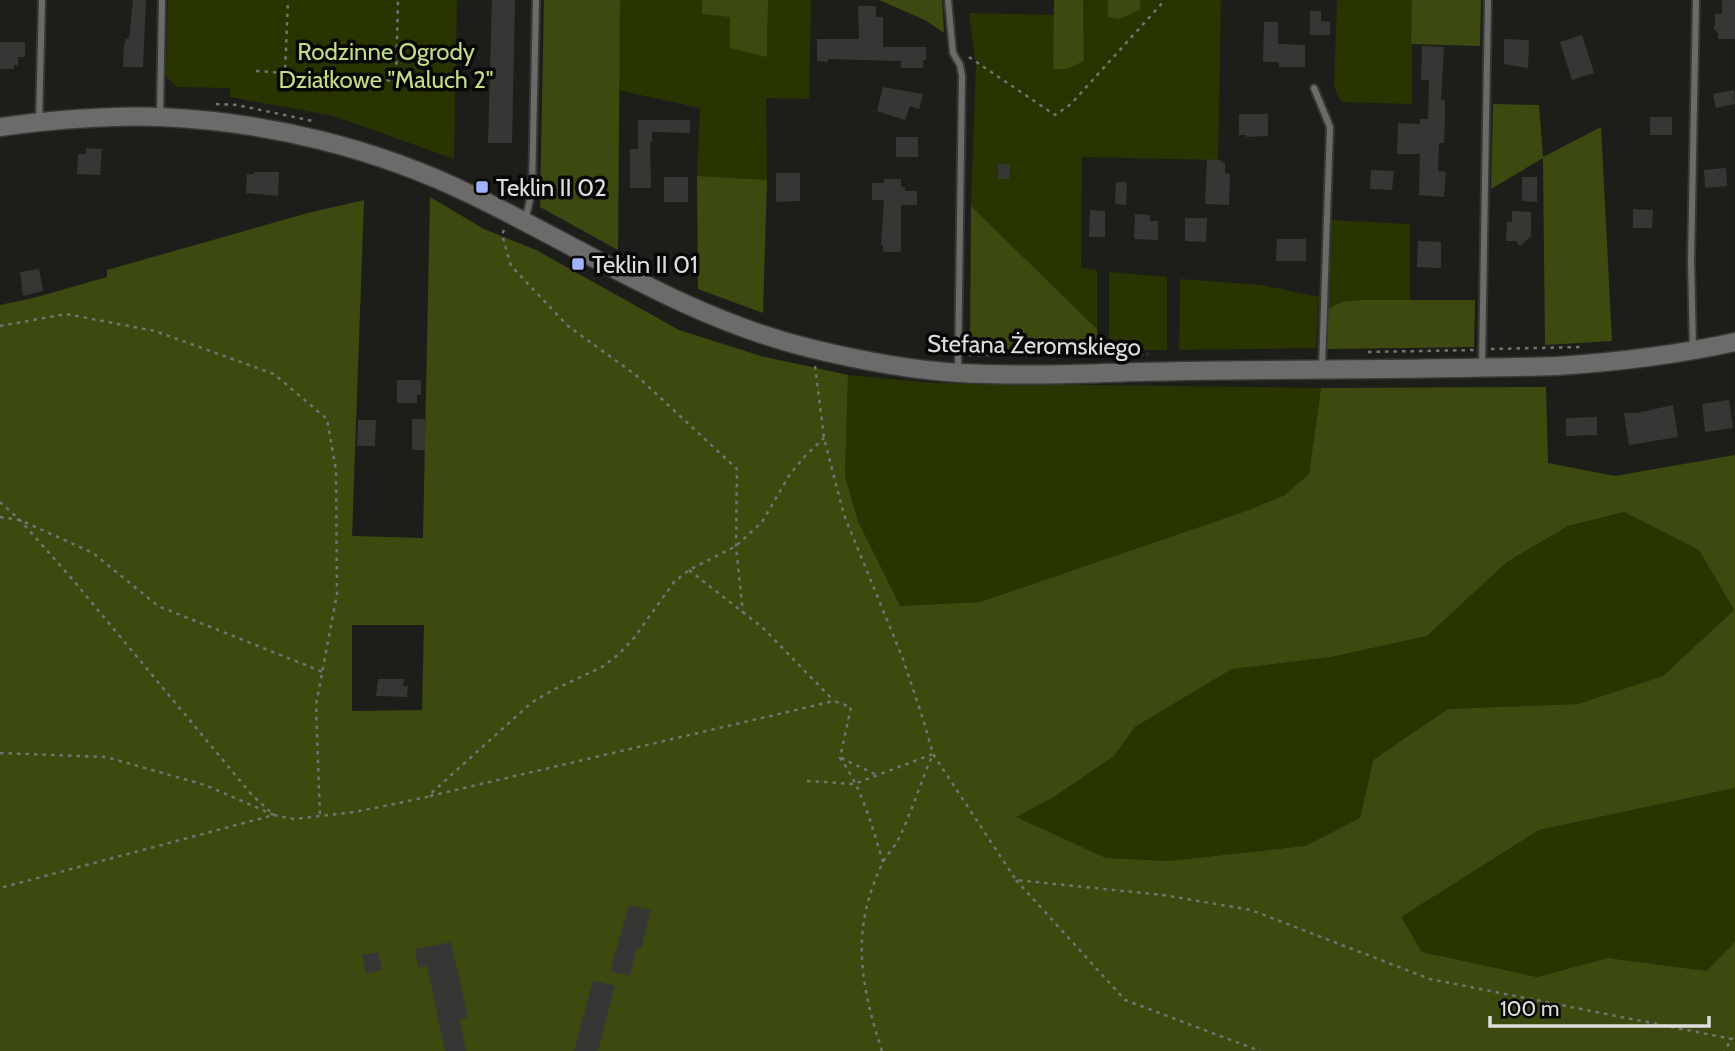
<svg xmlns="http://www.w3.org/2000/svg" width="1735" height="1051" font-family="Cabin,sans-serif">
<style>
.green{fill:#293500}
.forest{fill:#3c4a10;fill-rule:evenodd}
.building{fill:#363734}
.lines{fill:none;stroke-linecap:round;stroke-linejoin:round}
.service-casing{stroke:#373836;stroke-width:10}
.secondary-casing{stroke:#373836;stroke-width:21}
.path{stroke:#737471;stroke-width:2.5;stroke-dasharray:3.5 5;stroke-linecap:butt}
.service{stroke:#6b6c69;stroke-width:6}
.secondary{stroke:#6b6c69;stroke-width:18}
.poi-dot{fill:#a0b3fd;stroke:#070807;stroke-width:2.5}
.labels{text-anchor:middle;dominant-baseline:central;stroke-width:7;stroke-linejoin:round;paint-order:stroke}
.park-label{font-size:24px;fill:#c3dd88;stroke:#070807}
.poi-label{font-size:24px;fill:#dfe0de;stroke:#070807;text-anchor:start}
.street-label{font-size:24px;fill:#dfe0de;stroke:#070807}
</style>
<rect width="100%" height="100%" fill="#1d1e1a"/>
<g class="green">
<path d="M 168,0 L 457,0 L 454,159 L 334,116 L 230,97 L 230,88 L 177,87 L 166,76 Z"/>
<path d="M 620,0 L 702,0 L 702,14 L 730,16 L 767,56 L 768,0 L 811,0 L 809,99 L 766,98 L 767,180 L 697,176 L 700,108 L 618,90 Z"/>
<path d="M 1083,0 L 1108,0 L 1109,17 L 1140,10 L 1140,0 L 1221,0 L 1218,160 L 1082,157 L 1081,268 L 1097,270 L 1097,329 L 971,206 L 976,65 L 969,13 L 1054,15 L 1053,68 L 1084,61 Z"/>
<path d="M 1337,0 L 1412,0 L 1412,104 L 1341,102 L 1334,86 Z"/>
<path d="M 1330,220 L 1410,224 L 1410,301 L 1341,302 L 1328,309 Z"/>
<path d="M 1109,272 L 1167,277 L 1167,350 L 1109,350 Z"/>
<path d="M 1180,279 L 1261,285 L 1319,297 L 1316,348 L 1179,350 Z"/>
<path d="M 848,375 L 932,383 L 1321,388 L 1309,474 L 1285,495 L 1246,511 L 980,602 L 899,606 L 858,521 L 845,476 Z"/>
<path d="M 1624,512 L 1699,550 L 1734,610 L 1663,676 L 1578,704 L 1448,709 L 1373,760 L 1360,818 L 1305,846 L 1169,861 L 1106,858 L 1015,817 L 1054,797 L 1114,756 L 1135,727 L 1232,669 L 1331,657 L 1427,636 L 1507,562 L 1568,526 Z"/>
<path d="M 1735,788 L 1735,942 L 1708,971 L 1608,958 L 1537,977 L 1422,952 L 1400,917 L 1539,830 Z"/>
</g>
<g class="forest">
<path d="M 544,0 L 620,0 L 618,250 L 540,207 Z"/>
<path d="M 702,0 L 768,0 L 767,57 L 730,48 L 730,17 L 702,14 Z"/>
<path d="M 879,0 L 942,0 L 944,33 L 925,20 Z"/>
<path d="M 1054,0 L 1083,0 L 1084,61 L 1067,69 L 1053,69 Z"/>
<path d="M 1108,0 L 1140,0 L 1140,10 L 1119,19 L 1108,17 Z"/>
<path d="M 1412,0 L 1481,0 L 1480,46 L 1411,44 Z"/>
<path d="M 1493,104 L 1539,105 L 1543,157 L 1601,127 L 1612,341 L 1545,345 L 1543,158 L 1491,189 Z"/>
<path d="M 697,176 L 767,180 L 763,313 L 698,289 Z"/>
<path d="M 430,197 L 484,229 L 536,250 L 679,330 L 761,356 L 848,375 L 845,476 L 858,521 L 900,606 L 980,602 L 1246,511 L 1285,495 L 1309,474 L 1321,388 L 1546,387 L 1548,463 L 1615,476 L 1735,455 L 1735,788 L 1539,830 L 1401,917 L 1422,952 L 1537,977 L 1608,958 L 1707,971 L 1735,942 L 1735,1051 L 0,1051 L 0,305 L 37,297 L 107,277 L 107,270 L 308,213 L 364,200 L 352,536 L 423,538 ZM 1624,512 L 1699,550 L 1734,610 L 1663,676 L 1578,704 L 1448,709 L 1373,760 L 1360,818 L 1305,846 L 1169,861 L 1106,858 L 1016,817 L 1054,797 L 1114,756 L 1135,727 L 1232,669 L 1331,657 L 1427,636 L 1507,562 L 1568,526 ZM 352,625 L 424,625 L 422,710 L 352,711 Z"/>
<path d="M 971,206 L 1097,329 L 1098,350 L 982,352 L 970,344 Z"/>
<path d="M 1361,300 L 1475,300 L 1474,347 L 1327,349 L 1328,309 L 1341,302 Z"/>
</g>
<g class="building">
<path d="M 133,0 L 146,0 L 143,67 L 123,67 L 124,46 L 126,39 L 129,39 Z"/>
<path d="M 492,0 L 515,0 L 512,143 L 488,143 Z"/>
<path d="M 1722,0 L 1735,0 L 1735,39 L 1718,39 L 1718,33 L 1713,28 L 1715,26 L 1715,14 L 1722,14 Z"/>
<path d="M 858,6 L 876,6 L 876,17 L 883,17 L 883,47 L 926,47 L 926,60 L 923,60 L 923,68 L 901,68 L 901,61 L 828,59 L 828,62 L 817,61 L 817,39 L 859,39 Z"/>
<path d="M 1310,11 L 1321,11 L 1321,21 L 1330,22 L 1330,35 L 1310,35 Z"/>
<path d="M 1264,22 L 1278,22 L 1278,44 L 1305,45 L 1305,67 L 1279,67 L 1279,62 L 1263,62 Z"/>
<path d="M 1582,35 L 1594,73 L 1572,80 L 1560,42 Z"/>
<path d="M 1504,39 L 1529,40 L 1528,68 L 1504,64 Z"/>
<path d="M 0,42 L 25,42 L 25,57 L 18,57 L 18,65 L 14,65 L 14,69 L 0,69 Z"/>
<path d="M 1422,46 L 1444,47 L 1441,100 L 1445,100 L 1445,120 L 1444,143 L 1439,143 L 1438,171 L 1446,172 L 1444,197 L 1419,195 L 1420,154 L 1397,154 L 1398,123 L 1420,124 L 1420,119 L 1428,119 L 1429,80 L 1421,80 Z"/>
<path d="M 883,87 L 923,94 L 919,109 L 910,106 L 905,120 L 877,111 Z"/>
<path d="M 1734,90 L 1735,104 L 1716,108 L 1713,94 Z"/>
<path d="M 1239,114 L 1268,114 L 1268,136 L 1246,137 L 1246,135 L 1239,135 Z"/>
<rect x="1650" y="117" width="22" height="18"/>
<path d="M 638,120 L 690,120 L 690,133 L 652,132 L 652,142 L 650,142 L 651,188 L 630,188 L 630,149 L 638,149 Z"/>
<rect x="896" y="137" width="22" height="20"/>
<path d="M 86,148 L 102,149 L 100,175 L 77,174 L 78,154 L 86,154 Z"/>
<path d="M 1207,159 L 1219,160 L 1225,164 L 1225,173 L 1230,174 L 1229,205 L 1205,204 Z"/>
<path d="M 998,164 L 1010,165 L 1009,179 L 998,179 Z"/>
<path d="M 1726,168 L 1727,186 L 1705,188 L 1704,170 Z"/>
<path d="M 1371,170 L 1394,171 L 1392,190 L 1370,189 Z"/>
<path d="M 254,172 L 279,172 L 278,196 L 246,193 L 247,174 L 254,174 Z"/>
<path d="M 776,173 L 800,173 L 800,201 L 776,202 Z"/>
<rect x="664" y="177" width="24" height="25"/>
<path d="M 1522,177 L 1537,177 L 1537,202 L 1522,201 Z"/>
<path d="M 884,179 L 901,179 L 901,187 L 905,187 L 905,191 L 917,191 L 917,205 L 901,205 L 901,252 L 883,252 L 883,245 L 881,245 L 884,200 L 872,200 L 872,183 L 884,183 Z"/>
<path d="M 1116,182 L 1127,182 L 1126,205 L 1115,204 Z"/>
<path d="M 1633,209 L 1653,210 L 1652,228 L 1633,228 Z"/>
<path d="M 1090,210 L 1105,211 L 1105,237 L 1089,237 Z"/>
<path d="M 1512,211 L 1531,212 L 1531,236 L 1520,246 L 1516,241 L 1506,241 L 1507,222 L 1512,222 Z"/>
<path d="M 1135,214 L 1150,215 L 1150,221 L 1158,221 L 1158,240 L 1134,239 Z"/>
<path d="M 1185,218 L 1207,218 L 1206,242 L 1185,241 Z"/>
<path d="M 1277,239 L 1306,239 L 1306,261 L 1276,261 Z"/>
<path d="M 1418,241 L 1441,242 L 1441,268 L 1417,267 Z"/>
<path d="M 39,269 L 43,291 L 23,296 L 20,272 Z"/>
<path d="M 397,380 L 421,380 L 421,395 L 417,395 L 417,403 L 397,403 Z"/>
<path d="M 1729,400 L 1733,428 L 1705,432 L 1702,404 Z"/>
<path d="M 1673,405 L 1678,437 L 1629,445 L 1624,413 L 1637,413 Z"/>
<path d="M 1597,417 L 1597,435 L 1566,436 L 1566,418 Z"/>
<rect x="412" y="419" width="13" height="31"/>
<path d="M 358,420 L 376,420 L 375,446 L 357,446 Z"/>
<path d="M 378,679 L 404,679 L 403,686 L 408,686 L 407,697 L 376,696 Z"/>
<path d="M 629,905 L 651,910 L 641,949 L 637,948 L 630,976 L 610,971 Z"/>
<path d="M 451,942 L 468,1017 L 460,1019 L 466,1051 L 445,1051 L 427,966 L 418,968 L 415,949 Z"/>
<path d="M 378,952 L 382,970 L 366,974 L 362,955 Z"/>
<path d="M 593,980 L 615,986 L 598,1051 L 574,1051 Z"/>
</g>
<g class="lines">
<g class="service-casing">
<g id="service">
<path d="M 948,0 L 953,53 L 960,65 L 962,76 L 958,370"/>
<path d="M 1314,88 L 1330,127 L 1322,367"/>
<path d="M 160,114 L 162,0"/>
<path d="M 39,121 L 42,0"/>
<path d="M 525,221 L 532,191 L 536,0"/>
<path d="M 1693,350 L 1691,261 L 1696,0"/>
<path d="M 1482,365 L 1488,0"/>
</g>
</g>
<g class="secondary-casing">
<path id="secondary" d="M 0,127 C 53,120 108,115 161,117 C 268,122 376,148 472,195 C 584,249 687,318 809,348 C 858,360 910,370 960,373 C 1035,377 1111,372 1186,371 C 1310,369 1433,370 1557,366 C 1617,362 1676,355 1735,342"/>
</g>
<g class="path">
<path d="M 969,57 L 1055,115 L 1071,104 L 1165,0"/>
<path d="M 256,71 L 285,73 L 288,0"/>
<path d="M 285,73 L 396,81 L 398,0"/>
<path d="M 216,104 L 237,105 L 313,121"/>
<path d="M 504,230 L 502,234 L 511,266 L 568,326 L 637,376 L 737,469 L 736,546 L 743,613"/>
<path d="M 0,326 L 66,314 L 155,331 L 274,374 L 327,419 L 336,470 L 337,594 L 316,705 L 320,818"/>
<path d="M 1491,349 L 1582,347"/>
<path d="M 1368,352 L 1474,350"/>
<path d="M 969,355 L 1148,354"/>
<path d="M 815,366 L 824,438 L 844,515 L 903,659 L 924,722 L 933,754 L 1016,880 L 1163,895 L 1251,910 L 1430,979 L 1732,1039 L 1724,1051"/>
<path d="M 0,502 L 20,520 L 73,580 L 252,795 L 274,815 L 294,819 L 355,812 L 427,797 L 531,703 L 553,690 L 602,667 L 619,654 L 634,638 L 674,582 L 689,570 L 736,546 L 762,522 L 790,474 L 805,456 L 824,438"/>
<path d="M 0,517 L 20,520 L 93,553 L 158,606 L 323,672"/>
<path d="M 689,570 L 763,628 L 834,701"/>
<path d="M 0,753 L 106,757 L 205,785 L 274,815 L 0,888"/>
<path d="M 841,758 L 879,776"/>
<path d="M 807,781 L 854,784 L 933,754"/>
<path d="M 430,796 L 834,701 L 851,707 L 840,758 C 862,788 872,826 883,862"/>
<path d="M 1016,880 L 1125,1000 L 1260,1051"/>
<path d="M 882,1051 C 860,983 850,930 883,862 C 887,854 894,848 898,840 C 911,814 921,781 933,754"/>
</g>
<use href="#service" class="service"/>
<use href="#secondary" class="secondary"/>
</g>
<g class="poi-dot">
<rect x="475" y="180" width="14" height="14" rx="3.5"/>
<rect x="571" y="257" width="14" height="14" rx="3.5"/>
</g>
<g class="labels">
<g class="park-label">
<text x="386" y="51">Rodzinne Ogrody<tspan x="386" dy="28">Działkowe "Maluch 2"</tspan></text>
</g>
<g class="poi-label">
<text x="496" y="187">Teklin II 02</text>
<text x="592" y="264">Teklin II 01</text>
</g>
<g class="street-label">
<text transform="translate(1034 345) rotate(1)">Stefana Żeromskiego</text>
</g>
</g>
<path d="M1490 1016v10h219v-10" fill="none" stroke="#dfe0de" stroke-width="3.5"/>
<text x="1500" y="1016" font-size="21" fill="#dfe0de" stroke="#070807" stroke-width="5" paint-order="stroke">100 m</text>
</svg>
